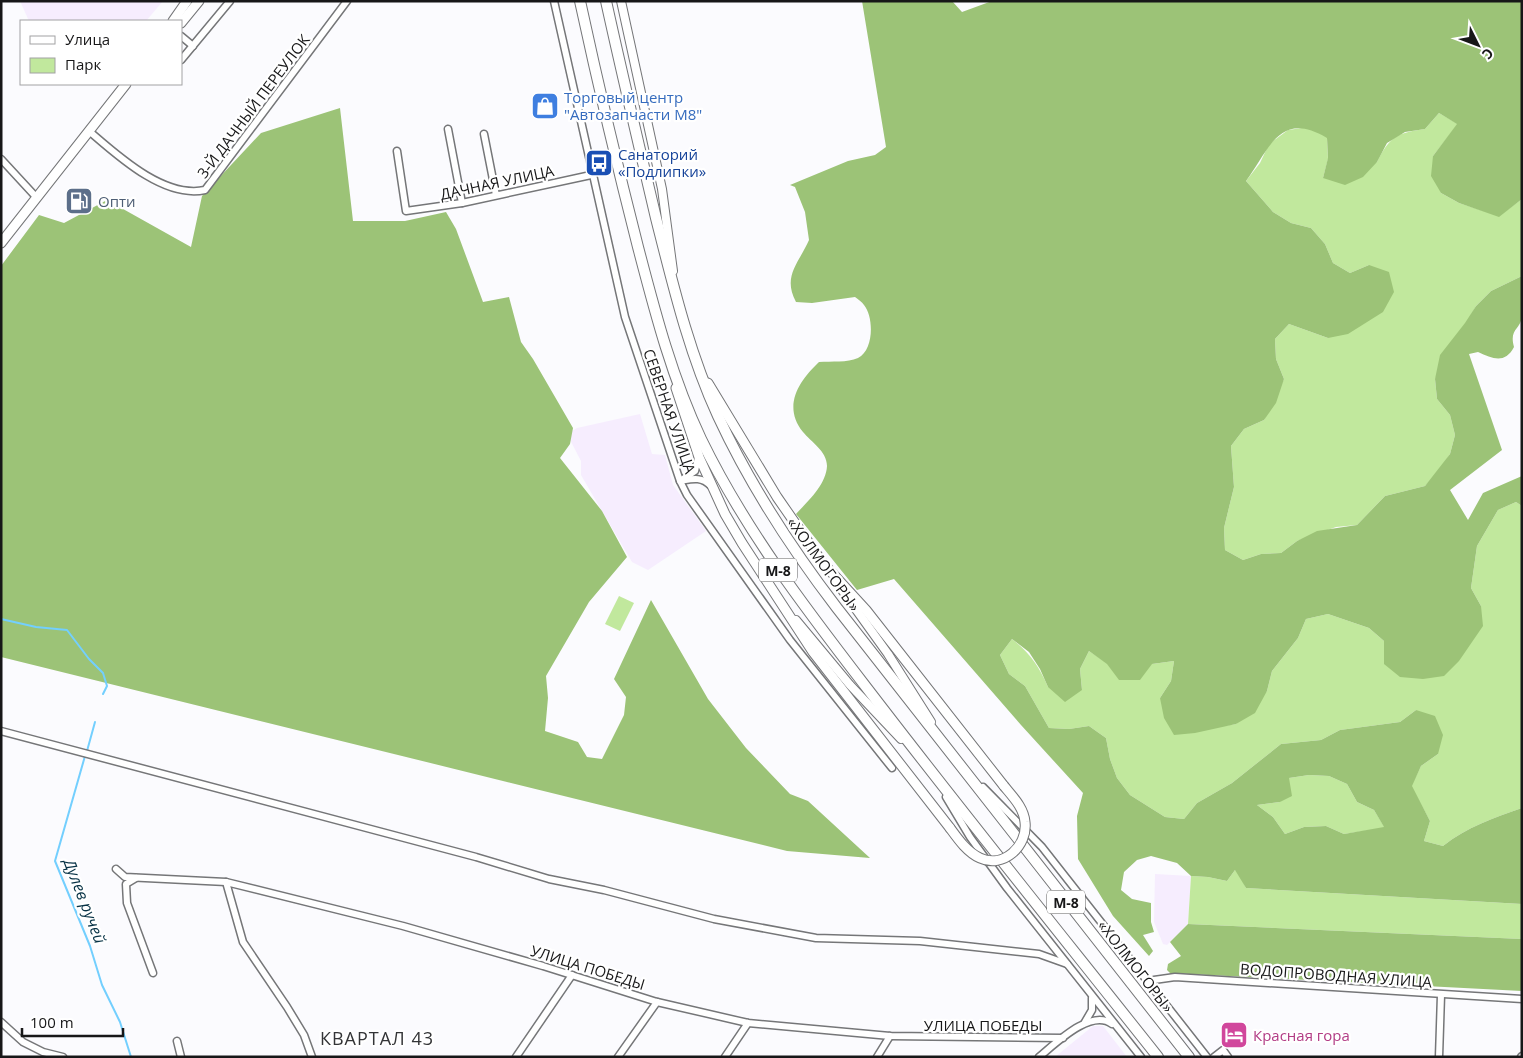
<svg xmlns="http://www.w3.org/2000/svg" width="1523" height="1058" font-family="'Open Sans',sans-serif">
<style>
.industrial{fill:#f6edfe}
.green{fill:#c1e89d}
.forest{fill:#9cc377;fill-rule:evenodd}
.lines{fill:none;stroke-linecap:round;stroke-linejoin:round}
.stream{stroke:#73cffe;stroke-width:2}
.minor-casing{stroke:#757678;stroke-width:9}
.tertiary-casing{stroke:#757678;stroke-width:10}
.secondary-casing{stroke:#757678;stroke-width:11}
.trunk-casing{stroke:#757678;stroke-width:12}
.minor{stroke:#fff;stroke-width:6}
.tertiary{stroke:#fff;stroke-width:8}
.secondary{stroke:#fff;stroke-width:9}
.trunk{stroke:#fff;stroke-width:10}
.secondary-bridge-casing{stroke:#757678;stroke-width:11;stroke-linecap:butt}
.secondary-bridge{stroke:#fff;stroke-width:9}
.labels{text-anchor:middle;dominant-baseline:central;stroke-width:4.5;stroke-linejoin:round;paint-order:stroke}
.shield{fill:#fff;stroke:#5d5d5d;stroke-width:1}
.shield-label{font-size:14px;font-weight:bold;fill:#171718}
.shop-label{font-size:15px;fill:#366cbe;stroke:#fff;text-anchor:start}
.street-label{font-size:15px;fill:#171718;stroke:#fff}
.transit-label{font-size:15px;fill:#164399;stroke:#fff;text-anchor:start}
.service-label{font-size:15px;fill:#4e5e75;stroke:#fff;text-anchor:start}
.hotel-label{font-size:15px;fill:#b23c85;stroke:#fff;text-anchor:start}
.water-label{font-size:16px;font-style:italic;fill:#073245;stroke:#fff}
.quarter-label{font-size:18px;letter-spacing:1px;fill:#343537;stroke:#fff}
</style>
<rect width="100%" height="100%" fill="#fbfbfe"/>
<g class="industrial">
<path d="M 20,1 L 163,1 L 146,21 L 29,21 Z"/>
<path d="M 640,414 L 652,454 L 665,455 L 673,485 L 706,531 L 648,570 L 632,562 L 602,511 L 581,475 L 581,461 L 567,434 L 577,428 Z"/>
<path d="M 1155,874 L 1191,876 L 1188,924 L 1167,945 L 1163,944 L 1154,922 Z"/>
<path d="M 1093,1026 L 1103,1026 L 1127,1057 L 1055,1057 Z"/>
</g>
<g class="green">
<path d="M 1439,113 L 1458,124 L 1433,156 L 1441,193 L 1459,203 L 1499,216 L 1522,199 L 1522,276 L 1491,291 L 1476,306 L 1435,379 L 1437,399 L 1450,415 L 1455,435 L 1450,454 L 1439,471 L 1425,486 L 1385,496 L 1357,525 L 1336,527 L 1297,541 L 1281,553 L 1261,554 L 1243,560 L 1225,550 L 1224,528 L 1234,487 L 1231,446 L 1244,429 L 1264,420 L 1284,379 L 1276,359 L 1275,339 L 1289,324 L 1328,338 L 1369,265 L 1350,273 L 1333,263 L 1325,244 L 1311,228 L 1291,223 L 1273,212 L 1246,181 L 1260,163 L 1269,144 L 1288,130 L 1309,127 L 1327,137 L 1328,159 L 1323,178 L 1377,162 C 1390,136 1397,133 1425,129 Z"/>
<path d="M 1516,502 L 1522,506 L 1522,808 C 1493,818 1467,827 1443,846 L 1424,841 L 1430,821 L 1411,786 L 1421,766 L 1438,754 L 1416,710 L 1400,722 L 1340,730 L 1321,740 L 1281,744 L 1232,783 L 1197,803 L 1184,819 L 1165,817 L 1130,795 L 1117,778 L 1110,759 L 1106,738 L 1089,726 L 1069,729 L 1049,728 L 1025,686 L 1009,674 L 1000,655 L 1012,639 C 1030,653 1039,666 1048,687 L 1082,690 L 1080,669 L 1089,651 L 1107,663 L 1152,664 L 1174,661 L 1171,681 L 1160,698 L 1216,727 L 1236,724 L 1267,691 L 1272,671 L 1298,638 L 1306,619 L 1328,614 L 1369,628 L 1384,641 L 1384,664 L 1481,606 L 1471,588 L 1477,546 L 1498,510 Z"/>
<path d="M 619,596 L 634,603 L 620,631 L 605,624 Z"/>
<path d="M 1309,775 L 1329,776 L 1347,784 L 1357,802 L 1374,810 L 1385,828 L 1344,834 L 1326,826 L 1304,827 L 1285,834 L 1273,817 L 1257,805 L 1280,802 L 1289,778 Z"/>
<path d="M 1235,870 L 1238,871 L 1246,888 L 1522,904 L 1522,939 L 1188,924 L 1191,876 L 1208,877 L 1227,881 Z"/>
</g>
<g class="forest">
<path d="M 862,1 L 952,1 L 962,12 L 992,1 L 1522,1 L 1522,199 L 1499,217 L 1459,203 L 1441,193 L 1431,176 L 1433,156 L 1457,124 L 1439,113 L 1425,129 L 1405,132 L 1387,143 L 1377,162 L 1363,177 L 1345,185 L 1323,178 L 1328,158 L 1327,138 C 1280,110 1270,148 1246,181 L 1273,212 L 1291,223 L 1311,228 L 1325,244 L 1333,263 L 1350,273 L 1369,265 L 1389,272 L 1394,292 L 1383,312 L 1348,334 L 1328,338 L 1289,324 L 1275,339 L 1276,359 L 1284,379 L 1276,403 L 1264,420 L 1244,429 L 1231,446 L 1234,487 L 1224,528 L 1225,550 L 1243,560 L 1261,554 L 1281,553 L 1297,541 L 1317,531 L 1357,525 L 1385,496 L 1425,486 L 1450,454 L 1455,435 L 1450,415 L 1437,399 L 1435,379 L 1440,355 L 1465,323 L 1476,306 L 1491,291 L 1522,276 C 1522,289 1523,304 1522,317 C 1520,330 1509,329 1514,347 C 1505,364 1493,359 1478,352 L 1469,354 L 1502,450 L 1450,490 L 1468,520 L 1483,493 L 1522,476 L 1522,506 L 1516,502 L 1498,510 L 1477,546 L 1471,588 L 1481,606 L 1483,626 L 1459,661 L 1444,676 L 1423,679 L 1400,677 L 1384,664 L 1384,641 L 1369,628 L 1328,614 L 1306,619 L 1298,638 L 1272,671 L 1267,691 L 1255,713 L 1236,724 L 1195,733 L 1174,735 L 1164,718 L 1160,698 L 1171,681 L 1174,661 L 1152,664 L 1140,680 L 1119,680 L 1107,664 L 1089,651 L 1080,669 L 1082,690 L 1065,702 L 1048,687 L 1040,669 L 1029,652 L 1012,639 L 1000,655 L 1009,674 L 1025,686 L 1049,728 L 1069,729 L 1089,726 L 1106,738 L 1110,759 L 1117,778 L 1130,795 L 1165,817 L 1184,819 L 1197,803 L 1232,783 L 1281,744 L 1321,740 L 1340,730 L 1400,722 L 1416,710 L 1435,716 L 1443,735 L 1438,754 L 1421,766 L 1412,786 L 1430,821 L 1424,841 L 1443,846 C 1467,827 1493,818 1522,808 L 1522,904 L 1246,888 L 1235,870 L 1227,881 L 1208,877 L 1191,876 L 1177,863 L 1151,856 L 1137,860 L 1124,872 L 1121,890 L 1132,899 L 1151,903 L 1151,922 L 1154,932 L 1143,935 L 1153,951 L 1149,956 L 1113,916 L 1078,859 L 1077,816 L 1083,793 L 1021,725 L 894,579 L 857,590 L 796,514 C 808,501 826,485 827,466 C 827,451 811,442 803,432 C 782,406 799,381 819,362 C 832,361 847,363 858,358 C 874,350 874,317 864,305 C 862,302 858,299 855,297 L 812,303 L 796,302 C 782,276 799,263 809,240 L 805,212 L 795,187 L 790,185 L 848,161 L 875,155 L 886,147 ZM 1309,775 L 1329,776 L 1347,784 L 1357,802 L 1374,810 L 1384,827 L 1344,834 L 1326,826 L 1304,827 L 1285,834 L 1273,817 L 1257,805 L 1280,802 L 1292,796 L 1289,778 Z"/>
<path d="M 340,108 L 353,221 L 405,221 L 446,212 L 456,229 L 483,302 L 509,297 L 521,342 L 533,359 L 573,428 L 570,444 L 560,458 L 602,511 L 627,557 L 589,602 L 546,676 L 548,698 L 545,731 L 578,742 L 587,757 L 602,759 L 624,715 L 626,697 L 614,679 L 651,600 L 708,699 L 746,748 L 790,794 L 808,801 L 870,858 L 787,851 L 1,657 L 1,266 L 39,215 L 64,223 L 107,200 L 191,247 L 202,196 L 261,133 Z"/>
<path d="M 1188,924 L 1522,939 L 1522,991 L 1170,973 L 1167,970 L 1168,964 L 1181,956 L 1170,942 Z"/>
</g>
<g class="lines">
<g class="stream">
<path d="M 1,619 L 36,627 L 67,630 L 89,659 L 103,673 L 107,686 L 103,694"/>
<path d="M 87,751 L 95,722"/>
<path d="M 85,756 L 55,861 L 90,946 L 102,985 L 120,1022 L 131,1057"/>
</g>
<g class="minor-casing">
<g id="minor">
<path d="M 554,1 L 625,317 L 680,481 L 687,495 L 790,640 L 892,768"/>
<path d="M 181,36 L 193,46"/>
<path d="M 181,60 L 230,1"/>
<path d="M 448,129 L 462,203"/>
<path d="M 89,131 C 117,155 164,199 205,190 L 347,1"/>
<path d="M 484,134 L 496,195"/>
<path d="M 397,151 L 406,211 L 462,203 L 591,175"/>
<path d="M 1,159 L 37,198"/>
<path d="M 683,479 L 695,471 L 698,458"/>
<path d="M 680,481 C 692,479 701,476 711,486"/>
<path d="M 1,731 L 476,857 L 549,879 L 604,890 L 714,919 L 816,938 L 920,941 L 1039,954 L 1067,964"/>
<path d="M 983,787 L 1042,847 L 1207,1057"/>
<path d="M 946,797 L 970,837 L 1007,888 L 1141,1057"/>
<path d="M 116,869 L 125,877 L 226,882 L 403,926 L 543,966 L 657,1002 L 748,1023 L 890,1036 L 1063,1038"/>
<path d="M 136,878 L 126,884 L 127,903 L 153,973"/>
<path d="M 226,882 L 243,942 L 287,1007 L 304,1035 L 312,1057"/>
<path d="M 1149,983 L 1154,980 L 1175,977 L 1522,999"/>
<path d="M 1,1022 L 23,1042 L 43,1052 L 63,1057"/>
<path d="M 1085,1022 L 1092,1010 L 1092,998"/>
<path d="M 177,1041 L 181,1057"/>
<path d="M 516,1057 L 572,975"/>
<path d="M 618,1057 L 657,1002"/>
<path d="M 725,1057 L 748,1023"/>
<path d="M 877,1057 L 890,1036"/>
<path d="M 1039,1057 C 1055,1044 1091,1008 1112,1024"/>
<path d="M 1214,1057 L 1223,1050 L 1228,1057"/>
<path d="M 1439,1057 L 1441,995"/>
<path d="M 1521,1057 L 1522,1056"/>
</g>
</g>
<g class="tertiary-casing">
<g id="tertiary">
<path d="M 621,1 L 662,189 L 673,271"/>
<path d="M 837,583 L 888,654 L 931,722"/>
<path d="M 796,620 L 850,685 L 901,739"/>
</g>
</g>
<g class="secondary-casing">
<g id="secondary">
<path d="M 173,21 L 187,1"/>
<path d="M 181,23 L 199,1"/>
<path d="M 1,243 L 126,84"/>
<path d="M 708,383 L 777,497 L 822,562 L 866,610 L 1004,786"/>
<path d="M 676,388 L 699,457 L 725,514 L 742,543 L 813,652 L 950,828"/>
</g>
</g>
<g class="trunk-casing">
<g id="trunk">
<path d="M 580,1 C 598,84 617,165 638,247 C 655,312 672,378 701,439 C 749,538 817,623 883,709 C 973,826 1066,941 1158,1057"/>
<path d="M 606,1 C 622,74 639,146 656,218 C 673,285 689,353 718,416 C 750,485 791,548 837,608 L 1189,1057"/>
</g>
</g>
<use href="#minor" class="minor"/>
<use href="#tertiary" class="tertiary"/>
<use href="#secondary" class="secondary"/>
<use href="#trunk" class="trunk"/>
<g class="secondary-bridge-casing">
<path id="secondary-bridge" d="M 950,828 C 958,839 967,852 980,858 C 1003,869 1028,846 1025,822 C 1024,808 1013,797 1004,786"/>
</g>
<use href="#secondary-bridge" class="secondary-bridge"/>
</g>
<defs>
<g id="shop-square" transform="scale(1.4375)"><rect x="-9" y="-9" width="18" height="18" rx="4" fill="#3f7fe0" stroke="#fff"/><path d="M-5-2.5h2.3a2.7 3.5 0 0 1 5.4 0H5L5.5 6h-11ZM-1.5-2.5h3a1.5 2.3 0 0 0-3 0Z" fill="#fff"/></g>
<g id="bus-square" transform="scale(1.4375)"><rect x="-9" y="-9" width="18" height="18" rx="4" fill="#1a4fb4" stroke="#fff"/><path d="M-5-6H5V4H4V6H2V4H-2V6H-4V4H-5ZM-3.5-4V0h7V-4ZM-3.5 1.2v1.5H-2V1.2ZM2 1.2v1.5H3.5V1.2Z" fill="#fff"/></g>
<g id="fuel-square" transform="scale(1.4375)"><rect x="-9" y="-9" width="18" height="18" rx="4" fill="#5c6f8a" stroke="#fff"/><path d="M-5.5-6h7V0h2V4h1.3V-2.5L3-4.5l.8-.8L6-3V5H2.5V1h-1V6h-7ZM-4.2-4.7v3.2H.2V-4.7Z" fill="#fff"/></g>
<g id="hotel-square" transform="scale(1.4375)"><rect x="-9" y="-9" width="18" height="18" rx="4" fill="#d1479c" stroke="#fff"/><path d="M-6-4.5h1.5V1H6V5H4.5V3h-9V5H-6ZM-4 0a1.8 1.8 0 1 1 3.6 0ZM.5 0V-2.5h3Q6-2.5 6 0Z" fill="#fff"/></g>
</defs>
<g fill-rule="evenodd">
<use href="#shop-square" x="545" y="106"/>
<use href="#bus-square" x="599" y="163"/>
<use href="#fuel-square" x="79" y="201"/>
<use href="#hotel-square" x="1234" y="1035"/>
</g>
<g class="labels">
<g class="shield">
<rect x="759" y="558.5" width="38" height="23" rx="4"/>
<rect x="1047" y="890.5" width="38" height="23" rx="4"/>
</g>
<g class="shield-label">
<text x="778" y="570">М-8</text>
<text x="1066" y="902">М-8</text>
</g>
<g class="shop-label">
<text x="564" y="97">Торговый центр<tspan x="564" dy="17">"Автозапчасти М8"</tspan></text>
</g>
<g class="street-label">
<text transform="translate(253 106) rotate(-53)">3-Й ДАЧНЫЙ ПЕРЕУЛОК</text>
<text transform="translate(497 182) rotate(-12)">ДАЧНАЯ УЛИЦА</text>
<text transform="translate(670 411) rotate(71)">СЕВЕРНАЯ УЛИЦА</text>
<text transform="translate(824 564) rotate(54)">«ХОЛМОГОРЫ»</text>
<text transform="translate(1136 966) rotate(52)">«ХОЛМОГОРЫ»</text>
<text transform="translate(588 967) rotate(17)">УЛИЦА ПОБЕДЫ</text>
<text transform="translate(1336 975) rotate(4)">ВОДОПРОВОДНАЯ УЛИЦА</text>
<text x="983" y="1025">УЛИЦА ПОБЕДЫ</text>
</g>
<g class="transit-label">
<text x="618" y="154">Санаторий<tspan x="618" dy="17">«Подлипки»</tspan></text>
</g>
<g class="service-label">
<text x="98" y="201">Опти</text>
</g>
<g class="hotel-label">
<text x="1253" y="1035">Красная гора</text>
</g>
<g class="water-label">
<text transform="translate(85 901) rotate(69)">Дулев ручей</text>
</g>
<g class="quarter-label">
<text x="377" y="1038">КВАРТАЛ 43</text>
</g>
</g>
<rect width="1523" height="1058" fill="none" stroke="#171718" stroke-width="5"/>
<rect x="20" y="20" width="162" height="65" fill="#ffffff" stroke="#a2a2a3"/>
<rect x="30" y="36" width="25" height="8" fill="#ffffff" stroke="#a2a2a3"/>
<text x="65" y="45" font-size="15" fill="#171718">Улица</text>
<rect x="30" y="58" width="25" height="15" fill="#c1e89d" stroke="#a2a2a3"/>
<text x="65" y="70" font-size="15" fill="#171718">Парк</text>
<g transform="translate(1478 45) rotate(132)" stroke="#ffffff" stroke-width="4" paint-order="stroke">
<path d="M0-4L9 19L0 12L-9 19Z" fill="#171718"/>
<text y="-8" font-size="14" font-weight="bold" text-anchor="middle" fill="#171718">С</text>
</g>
<path d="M22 1028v8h101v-8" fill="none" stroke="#171718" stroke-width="2.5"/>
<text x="30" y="1028" font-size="15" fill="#171718" stroke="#ffffff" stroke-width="4" paint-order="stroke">100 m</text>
</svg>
